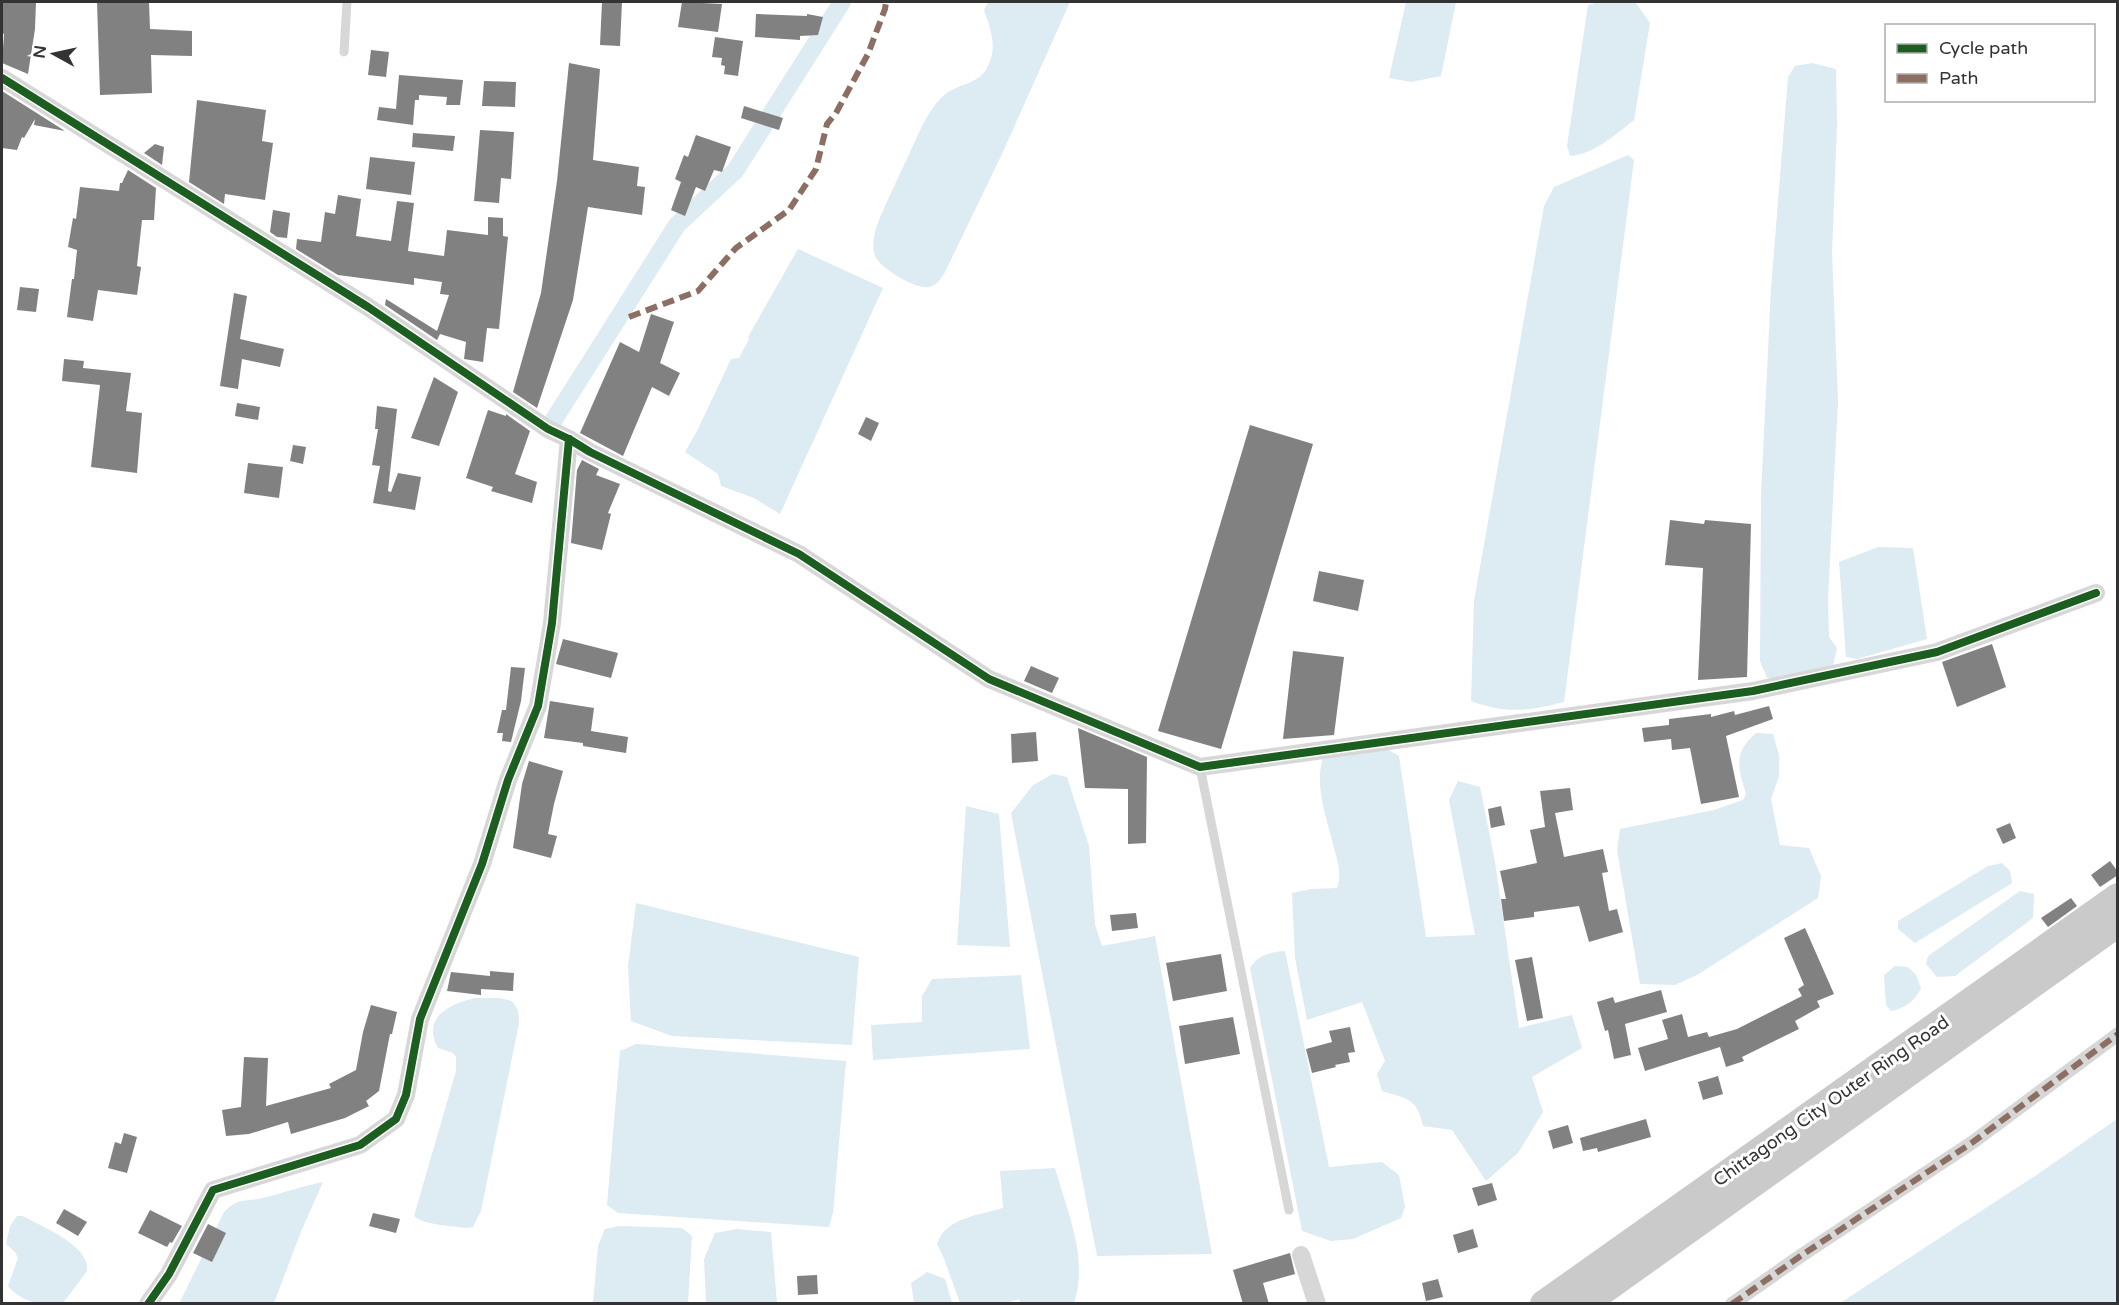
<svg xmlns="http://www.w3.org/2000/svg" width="2119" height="1305" font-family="'Varela Round',sans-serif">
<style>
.water{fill:#ddebf3}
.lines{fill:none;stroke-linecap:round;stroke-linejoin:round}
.canal{stroke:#ddebf3;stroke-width:18}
.building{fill:#818181}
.service{stroke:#d7d7d7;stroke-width:9}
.pedestrian{stroke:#d7d7d7;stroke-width:14}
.minor{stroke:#d7d7d7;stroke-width:18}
.primary{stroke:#cacaca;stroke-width:28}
.quiet{stroke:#8d6e63;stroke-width:6;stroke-dasharray:12 6;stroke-linecap:butt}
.cycleway-casing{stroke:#fff;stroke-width:11}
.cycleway{stroke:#1b5e20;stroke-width:8}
.labels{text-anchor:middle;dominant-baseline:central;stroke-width:6;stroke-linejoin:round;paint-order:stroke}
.street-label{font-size:18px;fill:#333;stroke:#fff}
</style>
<rect width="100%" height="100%" fill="#fff"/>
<g class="water">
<path d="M 988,2 L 1070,2 L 1002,154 L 945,272 C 941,279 937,285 929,287 C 916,290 880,268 875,256 C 871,244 875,231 879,220 C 888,198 898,178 908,157 C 917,137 926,113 942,97 C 955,84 978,85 987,68 C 998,48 991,30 984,10 Z"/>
<path d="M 1406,2 L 1456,2 L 1441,76 L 1411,82 L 1389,78 Z"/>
<path d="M 1599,2 L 1636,3 L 1650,23 L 1634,120 C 1615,135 1594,154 1570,156 L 1567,146 L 1588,5 Z"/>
<path d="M 1812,63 L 1836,69 L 1837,125 L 1832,253 L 1838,401 L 1828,599 L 1829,637 L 1837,648 L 1833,665 L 1778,678 L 1767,678 L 1760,661 L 1761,494 L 1771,289 L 1788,77 L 1795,66 Z"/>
<path d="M 1628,155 L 1634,160 L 1564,702 C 1528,711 1506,714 1471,701 L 1474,601 L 1544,206 L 1554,187 Z"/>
<path d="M 798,249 L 883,288 L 780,514 L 754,498 L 721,486 L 718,474 L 685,452 L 698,429 L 731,359 L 739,358 L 749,339 L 748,337 Z"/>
<path d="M 1878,547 L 1913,548 L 1927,639 L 1857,659 L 1846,657 L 1839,562 Z"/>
<path d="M 1756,733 L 1773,734 L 1779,755 L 1779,776 L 1771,799 L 1780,845 L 1809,848 L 1821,876 L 1818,898 L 1697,975 L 1675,985 L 1640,984 L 1617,850 L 1620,829 L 1714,810 L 1743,800 L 1746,794 C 1738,767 1733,753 1756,733 Z"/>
<path d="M 1385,748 L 1399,756 L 1426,937 L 1475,935 L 1449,800 L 1458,781 L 1480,787 L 1495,862 L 1519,1028 L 1572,1015 L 1582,1048 L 1532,1077 L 1543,1112 L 1518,1153 L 1486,1181 L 1452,1130 L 1423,1126 C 1417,1098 1408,1099 1382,1091 L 1377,1074 L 1385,1061 L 1362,1002 L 1307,1020 L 1295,958 L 1292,893 L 1312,889 L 1337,888 C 1342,874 1338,863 1334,848 C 1327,818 1312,782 1325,753 Z"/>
<path d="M 1053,774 L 1067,777 L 1089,846 L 1095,925 L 1102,946 L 1155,936 L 1212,1254 L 1097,1256 L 1011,813 L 1033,785 Z"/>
<path d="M 966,806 L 999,814 L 1010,947 L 957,945 Z"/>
<path d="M 2002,863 L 2010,871 L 2012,883 L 1915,943 L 1898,929 L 1898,921 L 1988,866 Z"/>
<path d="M 2020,891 L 2034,894 L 2033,918 L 1955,976 L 1937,977 L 1926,964 L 1928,956 Z"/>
<path d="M 636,903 L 859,957 L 852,1045 L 672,1036 L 631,1021 L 628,966 Z"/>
<path d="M 1285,951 L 1329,1167 L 1382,1162 L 1399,1175 L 1405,1207 L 1401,1218 L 1353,1239 L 1331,1241 L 1302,1231 L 1250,968 C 1258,955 1270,952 1285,951 Z"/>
<path d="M 1895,966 L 1908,967 L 1916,975 L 1921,988 C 1916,1000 1904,1009 1891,1011 L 1886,1005 L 1884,975 Z"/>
<path d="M 1021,975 L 1030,1049 L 873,1060 L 871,1025 L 922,1022 L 922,996 L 932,979 Z"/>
<path d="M 475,998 L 500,998 L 512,1001 L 518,1010 L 519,1023 L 481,1211 L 473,1227 L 467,1228 C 454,1226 423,1225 414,1216 L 456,1071 L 456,1057 L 453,1053 L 438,1048 C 421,1017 450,1004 475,998 Z"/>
<path d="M 636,1044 L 846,1061 L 833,1213 L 829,1227 L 618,1213 L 607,1205 L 620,1051 Z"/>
<path d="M 2117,1119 L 2117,1303 L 1840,1303 L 2038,1174 Z"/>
<path d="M 1055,1168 C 1067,1211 1089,1259 1074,1303 L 1020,1303 L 1019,1299 L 1007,1303 L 960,1303 L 943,1256 L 937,1244 C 945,1218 979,1215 1003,1208 L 1000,1171 Z"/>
<path d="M 323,1182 L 300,1234 L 274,1303 L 179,1304 L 224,1212 C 239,1197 245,1202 263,1198 C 283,1193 302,1186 323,1182 Z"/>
<path d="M 17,1216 L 23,1216 C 42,1227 90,1245 87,1271 L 63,1303 C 40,1304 25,1305 8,1286 L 18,1258 L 15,1252 L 6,1244 L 10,1226 Z"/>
<path d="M 619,1226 L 682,1228 L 692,1236 L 688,1303 L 593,1303 L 598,1246 L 605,1229 Z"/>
<path d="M 737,1229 L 771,1232 L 777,1303 L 706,1303 L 704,1259 L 715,1233 Z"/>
<path d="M 927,1272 L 945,1279 L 952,1303 L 914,1303 L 911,1283 Z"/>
</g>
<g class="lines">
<path class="canal" d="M 548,429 L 677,225 L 735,171 L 842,2"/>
</g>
<g class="building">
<path d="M 3,2 L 36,2 L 35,29 L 28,74 L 2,63 L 4,34 L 2,33 Z"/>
<path d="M 97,2 L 149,2 L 150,29 L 192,31 L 192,56 L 151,55 L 152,93 L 100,95 Z"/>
<path d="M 602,2 L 622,2 L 620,46 L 600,45 Z"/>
<path d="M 682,2 L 722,4 L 718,32 L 678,27 Z"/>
<path d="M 756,14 L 807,16 L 807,14 L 823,17 L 818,35 L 800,36 L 800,40 L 755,37 Z"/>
<path d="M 715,37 L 743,41 L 738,76 L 724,74 L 725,66 L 721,65 L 722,58 L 712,57 Z"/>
<path d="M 371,50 L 389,52 L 386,77 L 368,75 Z"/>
<path d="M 569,63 L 600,69 L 593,160 L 639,167 L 637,186 L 645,187 L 642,215 L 588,207 L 573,300 L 537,408 L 513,392 L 541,293 L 557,181 Z"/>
<path d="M 399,75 L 463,80 L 460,105 L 446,105 L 447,97 L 419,95 L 419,100 L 415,100 L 413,125 L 377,120 L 379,107 L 396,109 Z"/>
<path d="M 484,81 L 516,82 L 515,107 L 482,106 Z"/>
<path d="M 2,91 L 65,131 L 34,125 L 35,119 L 24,138 L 22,137 L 17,150 L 2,148 Z"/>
<path d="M 197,100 L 266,110 L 262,141 L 273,143 L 265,200 L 225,194 L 224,204 L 189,182 Z"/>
<path d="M 744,106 L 783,118 L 779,130 L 741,118 Z"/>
<path d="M 480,130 L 514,132 L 511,179 L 501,178 L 499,203 L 474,201 Z"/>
<path d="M 413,133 L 455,136 L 453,151 L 412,147 Z"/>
<path d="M 696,135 L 731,147 L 722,172 L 714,170 L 705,191 L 696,187 L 685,216 L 671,210 L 681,182 L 675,179 L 684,155 L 688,157 Z"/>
<path d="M 155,144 L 164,147 L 162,165 L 144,153 Z"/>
<path d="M 370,157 L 415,162 L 411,195 L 366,189 Z"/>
<path d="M 128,170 L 156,188 L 154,220 L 142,220 L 137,266 L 141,267 L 137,295 L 98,290 L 93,321 L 67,317 L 72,279 L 74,279 L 77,250 L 68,247 L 73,218 L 76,219 L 80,187 L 119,191 L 120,183 L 122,183 Z"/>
<path d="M 338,195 L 361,199 L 356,236 L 391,241 L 397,201 L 414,203 L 408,251 L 444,256 L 447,230 L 488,235 L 488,217 L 503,218 L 503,236 L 508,237 L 499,329 L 487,328 L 483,362 L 464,359 L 466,342 L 440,334 L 437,340 L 385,305 L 386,299 L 437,331 L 449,295 L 440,294 L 442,282 L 414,278 L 414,285 L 338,275 L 296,249 L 297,239 L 321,242 L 325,212 L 335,214 Z"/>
<path d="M 273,210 L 290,213 L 287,238 L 277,237 L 270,232 Z"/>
<path d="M 20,287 L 39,289 L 36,312 L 17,310 Z"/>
<path d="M 234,293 L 247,296 L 240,339 L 284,349 L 280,367 L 242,359 L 238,389 L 220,386 Z"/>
<path d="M 651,314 L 674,322 L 660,363 L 680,373 L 669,396 L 652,387 L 623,456 L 580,433 L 620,342 L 639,352 Z"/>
<path d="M 64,359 L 84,361 L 83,368 L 131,373 L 126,411 L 142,413 L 137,473 L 91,467 L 100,385 L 62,381 Z"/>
<path d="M 434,377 L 458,392 L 439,446 L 411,438 Z"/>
<path d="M 237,403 L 260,407 L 258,420 L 235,416 Z"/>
<path d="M 377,406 L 397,409 L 388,491 L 391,492 L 398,473 L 421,477 L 415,510 L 373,503 L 380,466 L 372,465 L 378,429 L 375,429 Z"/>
<path d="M 488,410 L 506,416 L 506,414 L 530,431 L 515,474 L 537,482 L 532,503 L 491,491 L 493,487 L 466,478 Z"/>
<path d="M 866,417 L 879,423 L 871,441 L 858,434 Z"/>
<path d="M 1250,425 L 1313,444 L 1221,749 L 1158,731 Z"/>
<path d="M 293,445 L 306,447 L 303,464 L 290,461 Z"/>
<path d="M 582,460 L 599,469 L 596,475 L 620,484 L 608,513 L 611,514 L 602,550 L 571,543 L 577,470 Z"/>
<path d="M 248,463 L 283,467 L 279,498 L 244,493 Z"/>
<path d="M 1670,520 L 1704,524 L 1705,520 L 1751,524 L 1747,677 L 1698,680 L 1703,568 L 1665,565 Z"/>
<path d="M 1319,571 L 1364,580 L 1358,611 L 1313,601 Z"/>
<path d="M 563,639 L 618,653 L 611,678 L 556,664 Z"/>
<path d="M 1992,644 L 2006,687 L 1957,707 L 1942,662 Z"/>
<path d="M 1293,651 L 1344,657 L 1334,735 L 1283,739 Z"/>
<path d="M 1031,666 L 1059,678 L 1052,693 L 1024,681 Z"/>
<path d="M 511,667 L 525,668 L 521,701 L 511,742 L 502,741 L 503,733 L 497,733 L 502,710 L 506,710 Z"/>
<path d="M 550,701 L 594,708 L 591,731 L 628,737 L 626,753 L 583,746 L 583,743 L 544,738 Z"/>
<path d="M 1769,706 L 1773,719 L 1726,736 L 1739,797 L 1701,804 L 1690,748 L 1672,750 L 1671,739 L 1644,742 L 1642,728 L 1669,725 L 1669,719 L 1711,714 L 1711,717 L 1734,711 L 1735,715 Z"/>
<path d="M 1078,728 L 1147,757 L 1146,843 L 1128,844 L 1128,789 L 1085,788 Z"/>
<path d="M 1036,732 L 1038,761 L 1012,763 L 1011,734 Z"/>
<path d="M 529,761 L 563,771 L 554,804 L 548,834 L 557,836 L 551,858 L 513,848 L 522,784 Z"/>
<path d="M 1570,788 L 1573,810 L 1555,813 L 1564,857 L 1603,849 L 1608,872 L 1602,873 L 1609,911 L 1617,909 L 1623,932 L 1589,942 L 1579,906 L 1534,912 L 1534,917 L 1504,921 L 1501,899 L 1506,899 L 1500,871 L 1537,863 L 1530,830 L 1545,827 L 1540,791 Z"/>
<path d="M 1501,806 L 1505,825 L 1491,828 L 1488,809 Z"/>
<path d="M 2010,823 L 2016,838 L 2003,844 L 1996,829 Z"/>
<path d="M 2110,861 L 2118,872 L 2118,875 L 2100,887 L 2091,875 Z"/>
<path d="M 2071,898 L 2077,906 L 2048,927 L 2041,918 Z"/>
<path d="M 1136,913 L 1138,928 L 1112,931 L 1110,915 Z"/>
<path d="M 1805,928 L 1834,994 L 1817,1001 L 1820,1007 L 1795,1021 L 1799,1029 L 1742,1057 L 1744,1061 L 1726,1067 L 1720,1047 L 1645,1071 L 1638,1048 L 1668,1039 L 1662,1020 L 1682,1014 L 1688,1037 L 1707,1032 L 1709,1037 L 1737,1029 L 1802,996 L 1798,989 L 1804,985 L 1784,938 Z"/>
<path d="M 1221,954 L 1227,991 L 1173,1001 L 1166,963 Z"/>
<path d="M 1532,957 L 1543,1018 L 1527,1021 L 1515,960 Z"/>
<path d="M 490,971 L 514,973 L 513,991 L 481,989 L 481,995 L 447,991 L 451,972 L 490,976 Z"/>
<path d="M 1661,990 L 1667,1012 L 1625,1024 L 1631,1055 L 1614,1059 L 1608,1030 L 1605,1031 L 1597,1002 L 1613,997 L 1615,1003 Z"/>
<path d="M 371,1005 L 397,1012 L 392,1034 L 390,1034 L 379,1091 L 366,1101 L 369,1106 L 345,1118 L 291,1134 L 288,1122 L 249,1134 L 226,1136 L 222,1110 L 241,1107 L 244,1057 L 268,1058 L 266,1106 L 331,1088 L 329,1084 L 356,1070 L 363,1032 Z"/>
<path d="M 1233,1017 L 1240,1054 L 1185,1064 L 1179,1026 Z"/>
<path d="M 1350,1027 L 1355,1052 L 1348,1053 L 1350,1062 L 1335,1065 L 1336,1067 L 1312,1073 L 1306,1049 L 1332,1042 L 1329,1031 Z"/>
<path d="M 1718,1076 L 1723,1094 L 1703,1100 L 1698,1082 Z"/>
<path d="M 1646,1119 L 1651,1137 L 1598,1152 L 1597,1148 L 1583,1151 L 1580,1138 Z"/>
<path d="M 1568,1125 L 1573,1143 L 1553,1149 L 1548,1131 Z"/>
<path d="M 124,1133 L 137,1137 L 127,1173 L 108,1168 L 115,1142 L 121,1144 Z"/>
<path d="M 1492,1183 L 1497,1200 L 1478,1206 L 1472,1188 Z"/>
<path d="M 64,1209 L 87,1222 L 78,1236 L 56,1223 Z"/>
<path d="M 150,1210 L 182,1226 L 172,1243 L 170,1242 L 167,1247 L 138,1233 Z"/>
<path d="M 373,1213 L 400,1219 L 396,1233 L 369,1226 Z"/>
<path d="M 208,1224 L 226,1233 L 212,1262 L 193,1253 Z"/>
<path d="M 1473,1229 L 1478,1247 L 1458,1253 L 1453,1235 Z"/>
<path d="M 1290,1253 L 1295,1274 L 1263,1283 L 1269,1304 L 1243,1304 L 1233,1270 Z"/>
<path d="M 817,1275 L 818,1294 L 798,1295 L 797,1276 Z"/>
<path d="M 1438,1279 L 1443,1297 L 1426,1301 L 1422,1283 Z"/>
</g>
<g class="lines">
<g class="service">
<path d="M 344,52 L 347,2"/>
<path d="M 1200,767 L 1289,1210"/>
</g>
<path class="pedestrian" d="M 1732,1304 L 1802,1255 L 1973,1142 L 2118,1034"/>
<g class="minor">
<path d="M 2,78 L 368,307 L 548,429 L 569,439 L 590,452 L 799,554 L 989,679 L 1200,767 L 1753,691 L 1937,652 L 2096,593"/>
<path d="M 1301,1255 L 1317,1304"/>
<path d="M 148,1304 L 169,1274 L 213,1190 L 360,1145 L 396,1119 L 406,1095 L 420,1019 L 482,864 L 508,780 L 538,706 L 552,623 L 569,439"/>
</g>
<g class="primary">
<path d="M 1544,1304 L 2118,897"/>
<path d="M 1584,1304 L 2118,923"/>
</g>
<g class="quiet">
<path d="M 629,317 L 698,291 L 736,248 L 789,210 L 816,169 L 827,124 L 836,113 L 868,54 L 885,9 L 886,2"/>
<path d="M 1732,1304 L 1802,1255 L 1973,1142 L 2118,1034"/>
</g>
<g class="cycleway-casing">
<g id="cycleway">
<path d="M 2,78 L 368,307 L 548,429 L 569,439 L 590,452 L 799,554 L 989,679 L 1200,767 L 1753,691 L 1937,652 L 2096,593"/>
<path d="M 148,1304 L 169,1274 L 213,1190 L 360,1145 L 396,1119 L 406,1095 L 420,1019 L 482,864 L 508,780 L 538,706 L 552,623 L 569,439"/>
</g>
</g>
<use href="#cycleway" class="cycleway"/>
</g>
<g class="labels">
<g class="street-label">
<text transform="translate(1831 1101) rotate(-35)">Chittagong City Outer Ring Road</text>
</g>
</g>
<rect width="2119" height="1305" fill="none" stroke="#333333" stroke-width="6"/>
<rect x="1885" y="24" width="210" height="78" fill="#ffffff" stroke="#adadad" stroke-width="1.5"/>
<rect x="1897" y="44" width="30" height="9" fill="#1b5e20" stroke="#adadad" stroke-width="1.5"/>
<text x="1939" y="54" font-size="18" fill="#333333">Cycle path</text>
<rect x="1897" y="74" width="30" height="9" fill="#8d6e63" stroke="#adadad" stroke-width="1.5"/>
<text x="1939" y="84" font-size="18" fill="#333333">Path</text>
<g transform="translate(54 54) rotate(278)" stroke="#ffffff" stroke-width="4.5" paint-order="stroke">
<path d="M0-4.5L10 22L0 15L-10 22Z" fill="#333333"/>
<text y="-9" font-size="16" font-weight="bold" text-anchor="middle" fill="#333333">N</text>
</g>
</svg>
